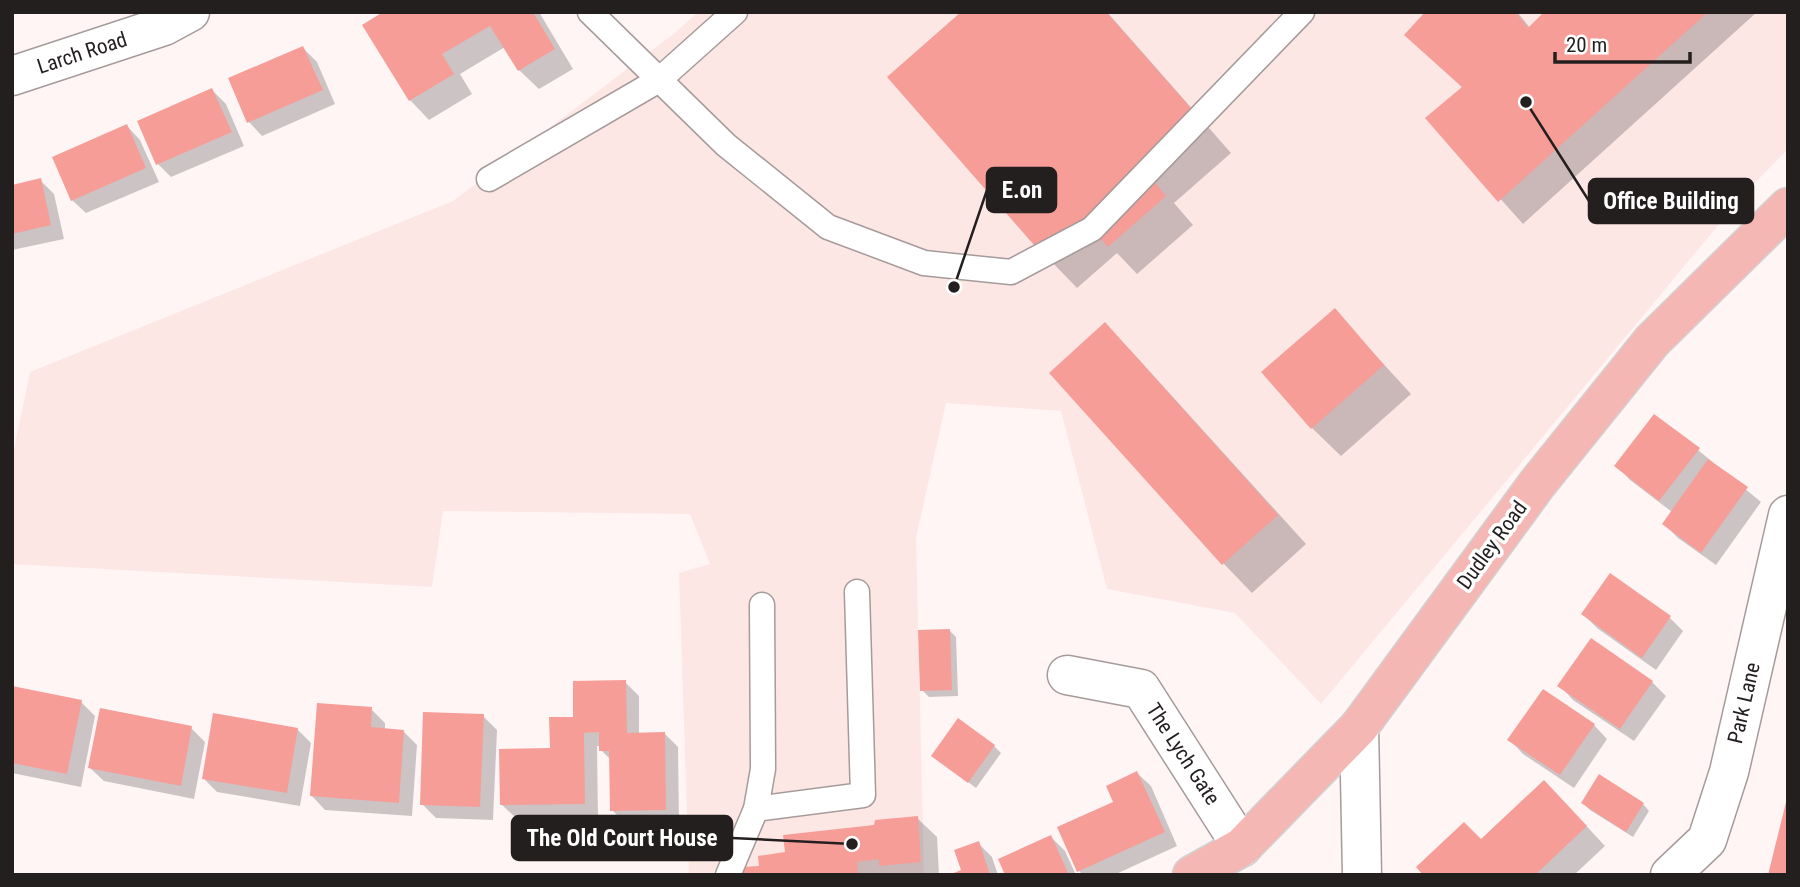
<svg xmlns="http://www.w3.org/2000/svg" width="1800" height="887" font-family="'Roboto Condensed',sans-serif">
<style>
.built{fill:#fce7e5}
.shadow{fill:#0003}
.building{fill:#f69d98}
.lines{fill:none;stroke-linecap:round;stroke-linejoin:round}
.service-casing{stroke:#a69b9a;stroke-width:27}
.minor-casing{stroke:#a69b9a;stroke-width:41}
.primary-casing{stroke:#d3d2d2;stroke-width:41}
.service{stroke:#fff;stroke-width:24}
.minor{stroke:#fff;stroke-width:38}
.primary{stroke:#f4b7b4;stroke-width:38}
.labels{text-anchor:middle;dominant-baseline:central;stroke-width:7;stroke-linejoin:round;paint-order:stroke}
.street-label{font-size:21px;fill:#241f1f;stroke:#fff}
.leader{fill:none;stroke:#241f1f;stroke-width:2.5}
.callout-dot{fill:#241f1f;stroke:#fff;stroke-width:2.5}
.callout{fill:#241f1f;stroke:#241f1f;stroke-width:2.5}
.callout-label{font-size:23px;text-anchor:middle;font-weight:bold;fill:#fff}
</style>
<rect width="100%" height="100%" fill="#fff5f5"/>
<path class="built" d="M 698,12 L 1788,12 L 1788,149 L 1745,193 L 1321,704 L 1235,613 L 1107,589 L 1061,411 L 946,403 L 916,538 L 924,875 L 689,875 L 679,573 L 710,564 L 690,514 L 443,511 L 432,587 L 12,564 L 12,459 L 30,372 L 453,201 L 676,32 Z"/>
<g class="shadow">
<path d="M 387,12 L 539,12 L 573,69 L 539,89 L 519,70 L 505,47 L 460,74 L 472,94 L 429,120 L 410,100 Z"/>
<path d="M 963,12 L 1107,12 L 1231,153 L 1174,203 L 1193,225 L 1137,274 L 1117,253 L 1077,288 L 1049,259 Z"/>
<path d="M 1427,12 L 1517,12 L 1530,28 L 1546,12 L 1757,12 L 1523,224 L 1428,118 L 1463,88 L 1406,35 Z"/>
<path d="M 303,48 L 317,62 L 335,104 L 262,136 L 249,122 Z"/>
<path d="M 212,90 L 226,104 L 244,146 L 171,177 L 158,164 Z"/>
<path d="M 127,126 L 140,140 L 159,182 L 86,213 L 72,200 Z"/>
<path d="M 40,180 L 54,194 L 64,239 L 12,250 L 12,186 Z"/>
<path d="M 1335,311 L 1411,394 L 1341,456 L 1312,428 Z"/>
<path d="M 1105,325 L 1133,353 L 1306,544 L 1252,593 L 1224,564 L 1051,373 Z"/>
<path d="M 1698,450 L 1761,502 L 1716,565 L 1678,538 L 1664,524 L 1672,512 L 1630,480 L 1617,466 Z"/>
<path d="M 1583,614 L 1670,618 L 1683,631 L 1656,670 L 1597,628 Z"/>
<path d="M 950,631 L 956,637 L 958,696 L 929,697 L 922,690 Z"/>
<path d="M 625,682 L 639,696 L 639,734 L 664,733 L 678,747 L 679,823 L 626,824 L 612,810 L 611,760 L 601,750 L 601,746 L 597,746 L 598,817 L 516,818 L 502,805 L 551,750 L 575,719 Z"/>
<path d="M 1652,682 L 1666,696 L 1634,741 L 1573,700 L 1560,686 Z"/>
<path d="M 12,688 L 81,702 L 95,716 L 81,787 L 12,773 Z"/>
<path d="M 371,709 L 385,723 L 385,730 L 403,731 L 417,745 L 412,816 L 325,810 L 312,796 Z"/>
<path d="M 483,716 L 497,730 L 493,820 L 436,818 L 422,804 Z"/>
<path d="M 1594,725 L 1607,739 L 1574,788 L 1523,754 L 1510,740 Z"/>
<path d="M 191,728 L 205,742 L 194,799 L 104,781 L 90,768 Z"/>
<path d="M 297,729 L 311,743 L 300,806 L 217,792 L 204,779 Z"/>
<path d="M 994,746 L 1001,753 L 976,788 L 933,756 Z"/>
<path d="M 1137,773 L 1151,786 L 1177,846 L 1114,875 L 1083,875 L 1079,871 L 1115,803 Z"/>
<path d="M 1564,802 L 1605,846 L 1574,875 L 1426,875 L 1482,842 Z"/>
<path d="M 1583,803 L 1643,804 L 1649,811 L 1633,837 L 1590,810 Z"/>
<path d="M 917,818 L 937,837 L 939,875 L 744,875 L 787,854 L 876,826 Z"/>
<path d="M 1051,837 L 1065,851 L 1076,875 L 1007,875 Z"/>
<path d="M 978,843 L 992,857 L 998,875 L 953,875 L 963,872 Z"/>
</g>
<g class="building">
<path d="M 383,12 L 533,12 L 555,49 L 518,71 L 490,26 L 442,54 L 454,74 L 409,101 L 362,25 Z"/>
<path d="M 961,12 L 1106,12 L 1204,123 L 1147,173 L 1166,196 L 1108,247 L 1088,225 L 1048,261 L 887,77 Z"/>
<path d="M 1425,12 L 1515,12 L 1528,28 L 1544,12 L 1708,12 L 1498,202 L 1425,118 L 1462,87 L 1404,35 Z"/>
<path d="M 303,46 L 323,90 L 247,123 L 228,78 Z"/>
<path d="M 212,88 L 232,132 L 156,165 L 137,121 Z"/>
<path d="M 127,124 L 146,168 L 71,201 L 52,157 Z"/>
<path d="M 41,178 L 51,225 L 12,234 L 12,185 Z"/>
<path d="M 1335,308 L 1384,365 L 1311,429 L 1261,372 Z"/>
<path d="M 1105,322 L 1278,515 L 1222,565 L 1049,373 Z"/>
<path d="M 1654,414 L 1700,448 L 1659,501 L 1614,466 Z"/>
<path d="M 1708,459 L 1748,487 L 1701,553 L 1662,524 Z"/>
<path d="M 1610,573 L 1671,616 L 1642,658 L 1581,614 Z"/>
<path d="M 950,629 L 952,690 L 920,691 L 918,630 Z"/>
<path d="M 1591,638 L 1653,681 L 1620,729 L 1557,686 Z"/>
<path d="M 626,680 L 627,733 L 665,732 L 666,810 L 610,811 L 609,751 L 599,751 L 599,732 L 584,733 L 585,804 L 500,805 L 499,749 L 550,748 L 549,717 L 573,717 L 573,681 Z"/>
<path d="M 12,686 L 82,700 L 67,774 L 12,763 Z"/>
<path d="M 1543,689 L 1595,724 L 1560,775 L 1507,740 Z"/>
<path d="M 317,703 L 372,707 L 371,727 L 404,730 L 399,803 L 310,796 Z"/>
<path d="M 100,708 L 192,726 L 181,786 L 88,768 Z"/>
<path d="M 423,712 L 484,714 L 480,807 L 420,805 Z"/>
<path d="M 213,713 L 298,728 L 287,793 L 202,779 Z"/>
<path d="M 958,718 L 995,745 L 968,783 L 931,756 Z"/>
<path d="M 1137,771 L 1165,832 L 1077,872 L 1057,827 L 1113,802 L 1106,786 Z"/>
<path d="M 1599,774 L 1644,803 L 1626,832 L 1581,803 Z"/>
<path d="M 1544,780 L 1587,826 L 1535,875 L 1423,875 L 1416,867 L 1464,822 L 1481,839 Z"/>
<path d="M 1787,798 L 1788,875 L 1768,875 Z"/>
<path d="M 918,816 L 921,862 L 879,866 L 879,859 L 857,862 L 858,875 L 742,875 L 742,867 L 759,866 L 758,856 L 785,852 L 783,835 L 874,825 L 875,820 Z"/>
<path d="M 1051,835 L 1069,875 L 1005,875 L 998,859 Z"/>
<path d="M 979,841 L 990,875 L 949,875 L 961,870 L 954,850 Z"/>
</g>
<g class="lines">
<g class="service-casing">
<g id="service">
<path d="M 590,12 L 726,145 L 828,227 L 924,263 L 1011,272 L 1092,229 L 1302,12"/>
<path d="M 489,179 L 659,80 L 735,12"/>
<path d="M 756,809 L 863,795 L 857,592"/>
<path d="M 728,875 L 756,809 L 763,769 L 762,605"/>
</g>
</g>
<g class="minor-casing">
<g id="minor">
<path d="M 12,76 L 164,26 L 190,12"/>
<path d="M 1067,675 L 1141,689 L 1242,847"/>
<path d="M 1359,727 L 1362,875"/>
<path d="M 1670,875 L 1707,840 L 1729,772 L 1788,515"/>
</g>
</g>
<g class="primary-casing">
<path id="primary" d="M 1192,875 L 1242,847 L 1359,727 L 1537,484 L 1652,341 L 1788,207"/>
</g>
<use href="#service" class="service"/>
<use href="#minor" class="minor"/>
<use href="#primary" class="primary"/>
</g>
<g class="labels">
<g class="street-label">
<text transform="translate(82 53) rotate(-18)">Larch Road</text>
<text transform="translate(1492 545) rotate(-54)">Dudley Road</text>
<text transform="translate(1744 703) rotate(-77)">Park Lane</text>
<text transform="translate(1183 754) rotate(57)">The Lych Gate</text>
</g>
</g>
<path class="leader" d="M954 287L987 190M1526 102L1589 201M852 844L732 838"/>
<g class="callout-dot">
<circle cx="954" cy="287" r="7"/>
<circle cx="1526" cy="102" r="7"/>
<circle cx="852" cy="844" r="7"/>
</g>
<g class="callout">
<rect x="987" y="168" width="69" height="44" rx="7"/>
<rect x="1589" y="179" width="164" height="44" rx="7"/>
<rect x="512" y="816" width="220" height="44" rx="7"/>
</g>
<g class="callout-label">
<text x="1022" y="198">E.on</text>
<text x="1671" y="209">Office Building</text>
<text x="622" y="846">The Old Court House</text>
</g>
<rect width="1800" height="887" fill="none" stroke="#241f1f" stroke-width="28"/>
<path d="M1555 52v10h135v-10" fill="none" stroke="#241f1f" stroke-width="3.5"/>
<text x="1566" y="52" font-size="21" fill="#241f1f" stroke="#ffffff" stroke-width="5" paint-order="stroke">20 m</text>
</svg>
